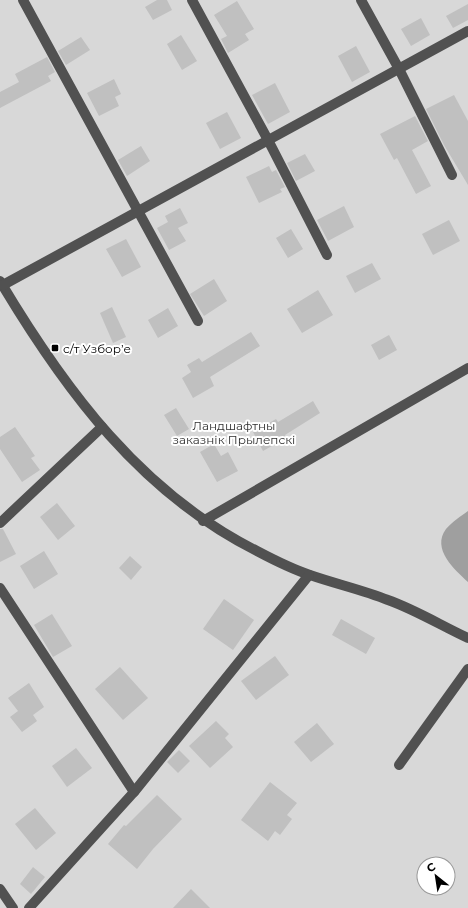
<svg xmlns="http://www.w3.org/2000/svg" width="468" height="908" font-family="Montserrat,sans-serif">
<style>
.green{fill:#d8d8d8;fill-rule:evenodd}
.water{fill:#9f9f9f}
.building{fill:#c0c0c0}
.lines{fill:none;stroke-linecap:round;stroke-linejoin:round}
.minor{stroke:#515151;stroke-width:10}
.poi-dot{fill:#000;stroke:#fff;stroke-width:1.5}
.labels{text-anchor:middle;dominant-baseline:central;stroke-width:4;stroke-linejoin:round;paint-order:stroke}
.poi-label{font-size:12px;fill:#000;stroke:#fff;text-anchor:start}
.park-label{font-size:12px;fill:#2f2f2f;stroke:#fff}
</style>
<rect width="100%" height="100%" fill="#fff"/>
<path class="green" d="M 0,0 L 468,0 L 468,908 L 0,908 ZM 424,864 L 448,864 L 448,888 L 424,888 Z"/>
<path class="water" d="M 468,511 L 468,582 C 455,570 431,549 446,529 C 452,522 461,516 468,511 Z"/>
<g class="building">
<path d="M 157,0 L 167,0 L 172,10 L 153,20 L 145,7 Z"/>
<path d="M 237,1 L 254,29 L 245,34 L 249,40 L 228,53 L 221,39 L 227,36 L 214,15 Z"/>
<path d="M 468,4 L 468,20 L 453,28 L 446,16 Z"/>
<path d="M 421,18 L 430,35 L 411,46 L 401,29 Z"/>
<path d="M 181,35 L 197,61 L 182,70 L 167,44 Z"/>
<path d="M 81,37 L 90,50 L 66,65 L 58,51 Z"/>
<path d="M 356,46 L 370,72 L 352,82 L 338,56 Z"/>
<path d="M 47,57 L 55,72 L 48,76 L 51,81 L 0,108 L 0,92 L 19,82 L 15,74 Z"/>
<path d="M 114,79 L 121,94 L 115,97 L 119,106 L 99,116 L 87,93 Z"/>
<path d="M 275,83 L 290,112 L 268,124 L 252,95 Z"/>
<path d="M 454,95 L 468,121 L 468,185 L 444,145 L 426,109 Z"/>
<path d="M 227,112 L 241,138 L 220,149 L 206,123 Z"/>
<path d="M 415,116 L 428,141 L 412,150 L 431,186 L 416,194 L 397,158 L 394,160 L 380,134 Z"/>
<path d="M 141,146 L 150,161 L 127,176 L 118,160 Z"/>
<path d="M 305,154 L 315,171 L 296,181 L 287,163 Z"/>
<path d="M 269,166 L 272,172 L 276,170 L 285,187 L 280,189 L 282,192 L 259,203 L 246,177 Z"/>
<path d="M 344,206 L 354,227 L 328,241 L 317,220 Z"/>
<path d="M 180,208 L 188,223 L 178,228 L 186,241 L 169,250 L 157,228 L 168,222 L 165,216 Z"/>
<path d="M 449,220 L 460,241 L 433,255 L 422,234 Z"/>
<path d="M 291,229 L 303,249 L 288,258 L 276,238 Z"/>
<path d="M 126,239 L 141,267 L 122,277 L 106,249 Z"/>
<path d="M 372,263 L 381,279 L 355,293 L 346,276 Z"/>
<path d="M 214,279 L 227,301 L 204,316 L 190,294 Z"/>
<path d="M 318,290 L 333,315 L 302,333 L 287,309 Z"/>
<path d="M 112,307 L 126,337 L 113,343 L 100,313 Z"/>
<path d="M 168,308 L 178,326 L 158,338 L 148,320 Z"/>
<path d="M 251,332 L 260,346 L 210,377 L 214,386 L 193,398 L 182,378 L 191,372 L 187,365 L 199,358 L 202,362 Z"/>
<path d="M 389,335 L 397,350 L 379,360 L 371,345 Z"/>
<path d="M 313,401 L 320,413 L 285,435 L 286,438 L 263,451 L 253,432 L 276,419 L 278,422 Z"/>
<path d="M 176,408 L 189,429 L 177,436 L 164,415 Z"/>
<path d="M 15,427 L 35,456 L 31,458 L 40,470 L 22,482 L 0,449 L 0,437 Z"/>
<path d="M 214,444 L 221,456 L 228,452 L 238,471 L 217,482 L 200,452 Z"/>
<path d="M 57,503 L 75,526 L 58,540 L 40,517 Z"/>
<path d="M 0,529 L 3,529 L 16,554 L 0,562 Z"/>
<path d="M 44,551 L 58,574 L 34,589 L 20,566 Z"/>
<path d="M 130,556 L 142,567 L 131,580 L 119,568 Z"/>
<path d="M 224,599 L 254,620 L 233,650 L 203,629 Z"/>
<path d="M 52,614 L 72,646 L 53,657 L 34,625 Z"/>
<path d="M 341,619 L 375,638 L 366,654 L 332,635 Z"/>
<path d="M 275,656 L 289,675 L 256,700 L 241,681 Z"/>
<path d="M 120,667 L 148,698 L 123,720 L 95,689 Z"/>
<path d="M 29,683 L 44,707 L 33,715 L 37,721 L 22,732 L 10,717 L 18,711 L 8,698 Z"/>
<path d="M 216,721 L 229,734 L 225,738 L 233,747 L 210,768 L 189,746 Z"/>
<path d="M 317,723 L 334,744 L 311,762 L 294,742 Z"/>
<path d="M 76,748 L 92,768 L 67,787 L 52,766 Z"/>
<path d="M 179,750 L 190,761 L 178,773 L 167,762 Z"/>
<path d="M 270,782 L 297,803 L 287,815 L 292,819 L 280,835 L 275,831 L 268,841 L 241,820 Z"/>
<path d="M 157,795 L 182,819 L 153,849 L 137,869 L 108,844 L 124,825 L 126,826 Z"/>
<path d="M 35,808 L 56,833 L 36,850 L 15,824 Z"/>
<path d="M 33,867 L 45,877 L 31,894 L 20,884 Z"/>
<path d="M 191,889 L 210,908 L 173,908 Z"/>
</g>
<g class="lines">
<g class="minor">
<path d="M 23,0 L 198,321"/>
<path d="M 192,0 L 268,140 L 327,255"/>
<path d="M 361,0 L 399,69 L 452,175"/>
<path d="M 0,281 C 65,390 141,493 257,551 C 274,560 292,569 310,575 C 336,584 363,590 388,600 C 416,610 442,626 468,638"/>
<path d="M 3,285 L 468,31"/>
<path d="M 203,521 L 468,368"/>
<path d="M 0,523 L 102,427"/>
<path d="M 0,588 L 134,792"/>
<path d="M 399,765 L 468,669"/>
<path d="M 0,889 L 13,908"/>
<path d="M 29,908 L 134,792 L 309,575"/>
</g>
</g>
<rect class="poi-dot" x="51" y="344" width="8" height="8" rx="2"/>
<g class="labels">
<g class="poi-label">
<text x="63" y="348">с/т Узборʼе</text>
</g>
<g class="park-label">
<text x="234" y="425">Ландшафтны<tspan x="234" dy="14">заказнік Прылепскі</tspan></text>
</g>
</g>
<g transform="translate(436 876) rotate(330)"><circle r="19" fill="#ffffff" stroke="#999999"/>
<path d="M0-3L7 15L0 10L-7 15Z" fill="#000000"/>
<text y="-6" font-size="11" font-weight="bold" text-anchor="middle" fill="#000000">С</text>
</g>
</svg>
